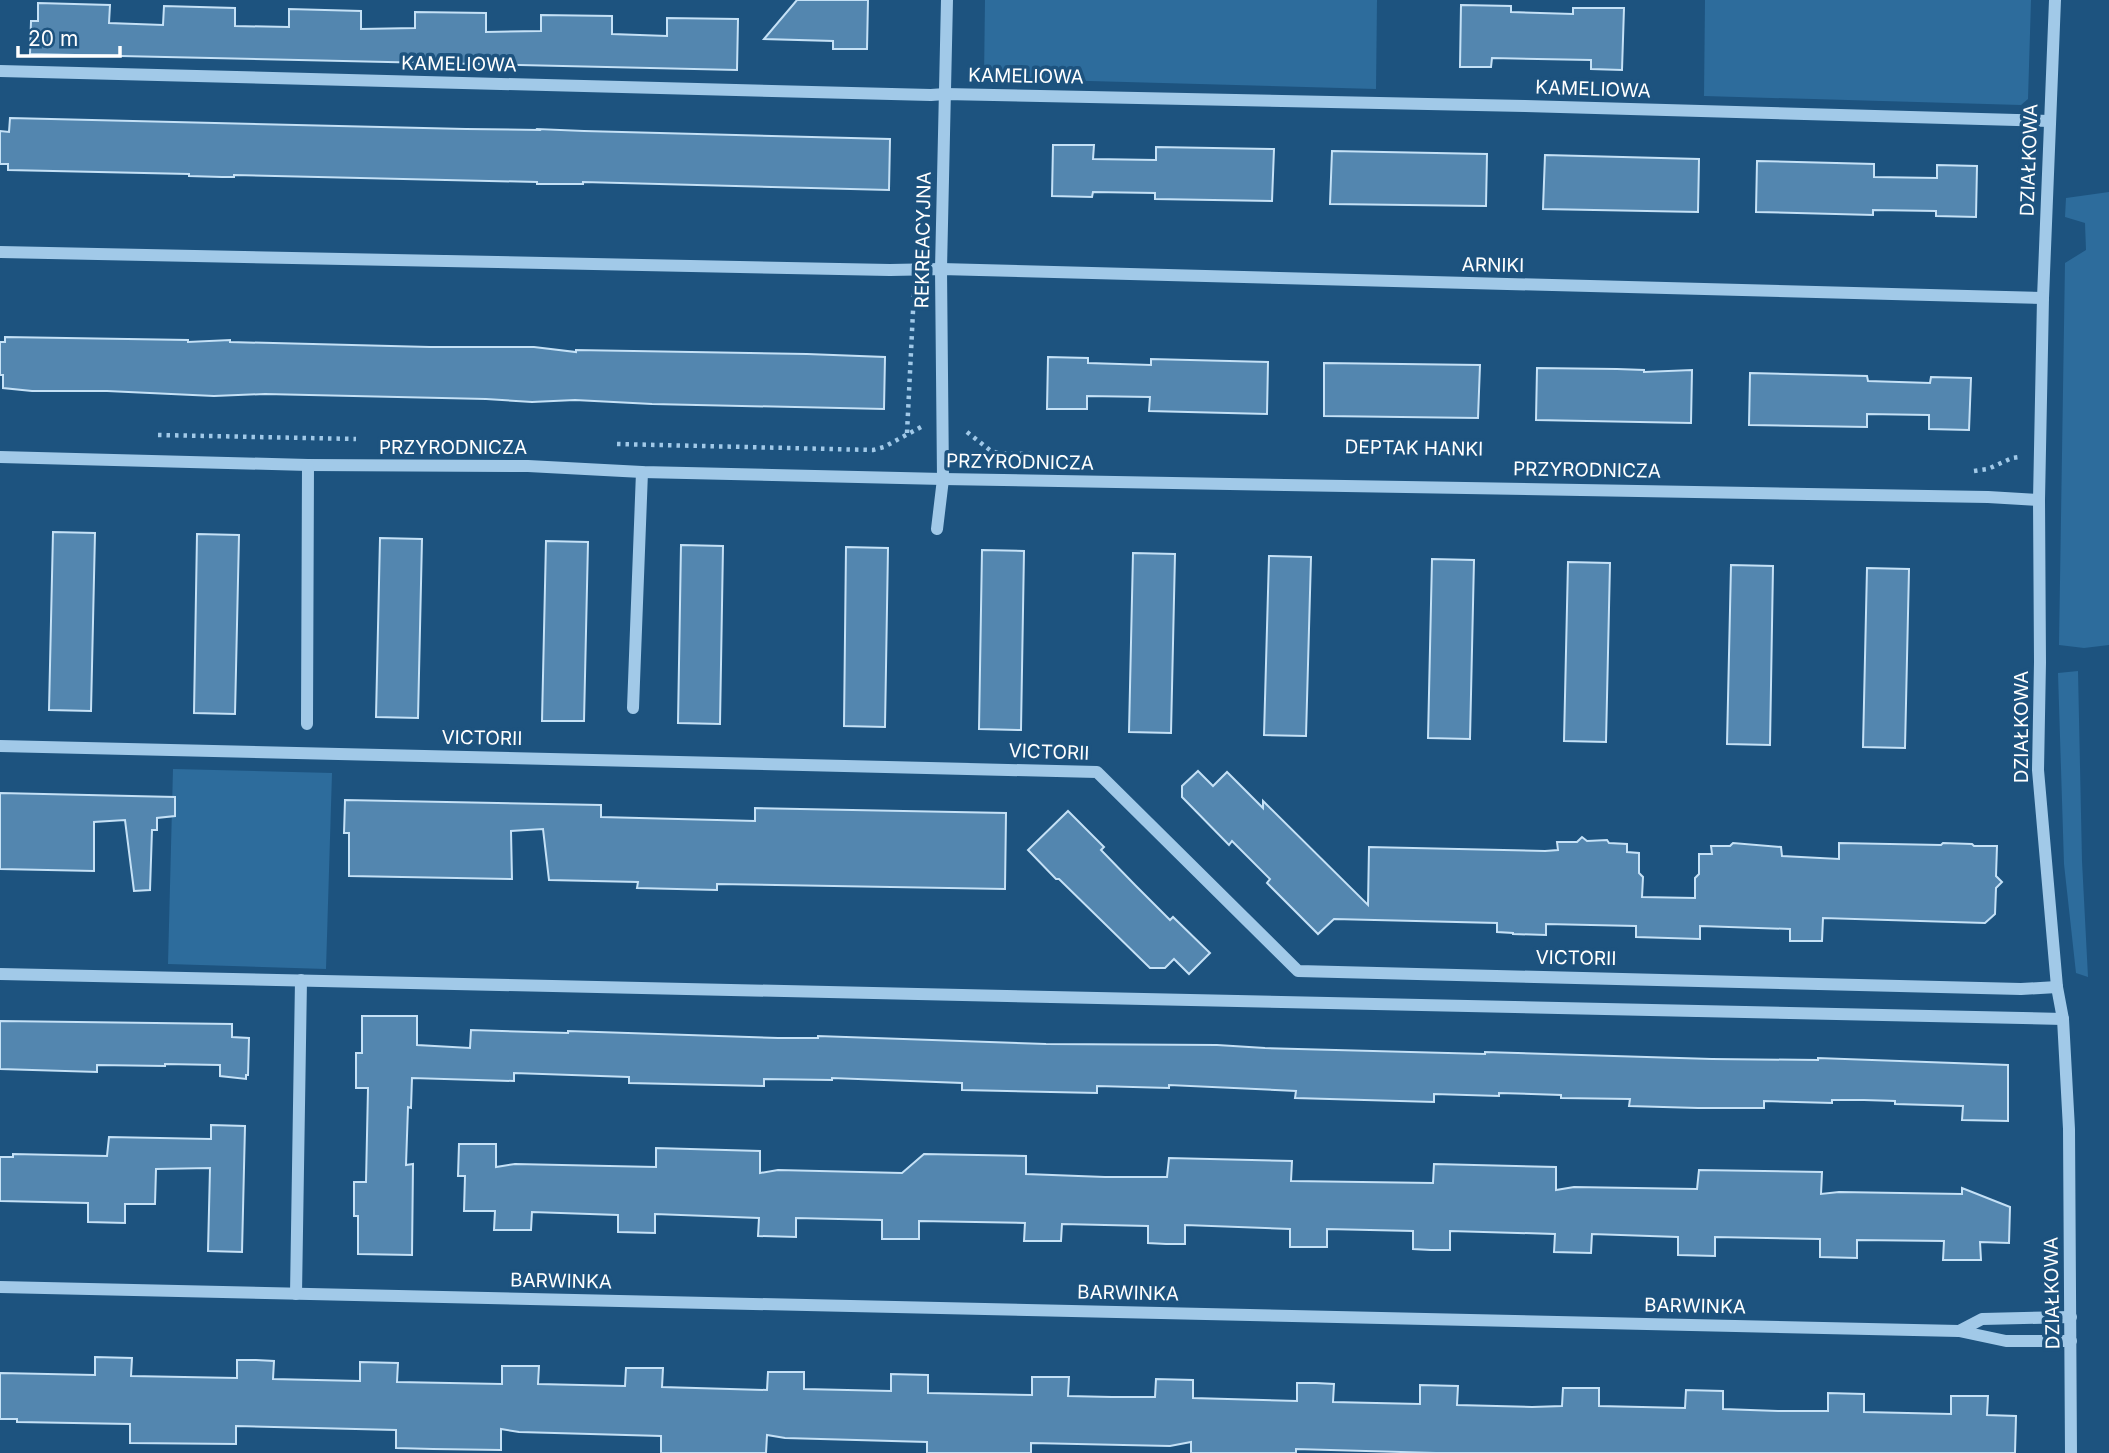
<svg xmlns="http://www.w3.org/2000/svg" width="2109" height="1453" font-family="Inter,sans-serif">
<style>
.green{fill:#2d6c9c}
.building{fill:#5386af;stroke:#c5e1f6;stroke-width:2}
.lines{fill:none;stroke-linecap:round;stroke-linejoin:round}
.path{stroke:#a1c9e8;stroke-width:4.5;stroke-dasharray:3.5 5;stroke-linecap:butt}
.minor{stroke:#a1c9e8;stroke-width:12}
.labels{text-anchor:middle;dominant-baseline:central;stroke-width:7;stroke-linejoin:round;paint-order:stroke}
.street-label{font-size:19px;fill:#fff;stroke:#1d537f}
</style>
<rect width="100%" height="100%" fill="#1d537f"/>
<g class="green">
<path d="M 985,0 L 1377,0 L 1376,89 L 984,78 Z"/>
<path d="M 1705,0 L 2031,0 L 2028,99 L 2021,105 L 1704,96 Z"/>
<path d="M 2109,192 L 2109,645 L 2084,648 L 2059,645 L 2065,263 L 2086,250 L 2085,223 L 2065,217 L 2066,198 Z"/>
<path d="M 2078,671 L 2082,861 L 2088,977 L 2076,973 L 2064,864 L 2058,673 Z"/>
<path d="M 173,769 L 332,773 L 326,969 L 168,964 Z"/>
</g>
<g class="building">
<path d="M 797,0 L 868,0 L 867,49 L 833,49 L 833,41 L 764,39 Z"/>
<path d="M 38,3 L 110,5 L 109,23 L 163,25 L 164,6 L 235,8 L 235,26 L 289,27 L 289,9 L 361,11 L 361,29 L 415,28 L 415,12 L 486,13 L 486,32 L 541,31 L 541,15 L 612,16 L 612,34 L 667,36 L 667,18 L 738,19 L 737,70 L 30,54 L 31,21 L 38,21 Z"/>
<path d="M 1461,5 L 1511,6 L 1511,12 L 1573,14 L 1573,8 L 1624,8 L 1622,70 L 1591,69 L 1591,60 L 1492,58 L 1491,67 L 1460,67 Z"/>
<path d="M 10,118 L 466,129 L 539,130 L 538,129 L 584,131 L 890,139 L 889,190 L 583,182 L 583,184 L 537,184 L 537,182 L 234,175 L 234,177 L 222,177 L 189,176 L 189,174 L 8,170 L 8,164 L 0,164 L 0,131 L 9,132 Z"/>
<path d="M 1053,145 L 1094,145 L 1093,159 L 1156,160 L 1156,147 L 1274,149 L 1272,201 L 1155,199 L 1155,193 L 1093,192 L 1092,197 L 1052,196 Z"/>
<path d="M 1332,151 L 1487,154 L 1486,206 L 1330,204 Z"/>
<path d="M 1545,155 L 1699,159 L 1698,212 L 1543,209 Z"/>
<path d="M 1757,161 L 1874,164 L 1874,177 L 1937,178 L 1937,165 L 1977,166 L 1976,217 L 1936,216 L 1936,211 L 1873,210 L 1873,215 L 1756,212 Z"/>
<path d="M 5,337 L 188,340 L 188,342 L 230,340 L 230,342 L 430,347 L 534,347 L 576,352 L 576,350 L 807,354 L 885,357 L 884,409 L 652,404 L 575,400 L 532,402 L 486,399 L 265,394 L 214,396 L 107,391 L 32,391 L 3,388 L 3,375 L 0,375 L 0,342 L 5,342 Z"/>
<path d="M 1048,357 L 1088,358 L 1088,363 L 1151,365 L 1151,359 L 1268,362 L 1267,414 L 1149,411 L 1150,397 L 1087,396 L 1087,409 L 1047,409 Z"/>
<path d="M 1324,363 L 1480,365 L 1478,418 L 1324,416 Z"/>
<path d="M 1537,368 L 1617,369 L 1644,370 L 1644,372 L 1692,370 L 1691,423 L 1536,420 Z"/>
<path d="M 1750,373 L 1867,376 L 1868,381 L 1930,383 L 1931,377 L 1971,378 L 1969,430 L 1929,429 L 1929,415 L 1867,414 L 1867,427 L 1749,425 Z"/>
<path d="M 53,532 L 95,533 L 91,711 L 49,710 Z"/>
<path d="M 197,534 L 239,535 L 235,714 L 194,713 Z"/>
<path d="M 380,538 L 422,539 L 418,718 L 376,717 Z"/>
<path d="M 546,541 L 588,542 L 584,721 L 542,721 Z"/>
<path d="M 681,545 L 723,546 L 720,724 L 678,723 Z"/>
<path d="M 846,547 L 888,548 L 885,727 L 844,726 Z"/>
<path d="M 982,550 L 1024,551 L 1021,730 L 979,729 Z"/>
<path d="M 1133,553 L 1175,554 L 1171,733 L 1129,732 Z"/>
<path d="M 1269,556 L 1311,557 L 1306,736 L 1264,735 Z"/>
<path d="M 1432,559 L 1474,560 L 1470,739 L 1428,738 Z"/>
<path d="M 1568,562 L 1610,563 L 1606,742 L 1564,741 Z"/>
<path d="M 1731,565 L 1773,566 L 1770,745 L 1727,744 Z"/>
<path d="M 1867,568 L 1909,569 L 1905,748 L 1863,747 Z"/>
<path d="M 1198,771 L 1213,786 L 1227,772 L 1263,808 L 1263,801 L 1368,905 L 1369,847 L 1545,851 L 1558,850 L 1557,842 L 1577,842 L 1582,837 L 1587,841 L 1607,840 L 1609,843 L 1627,844 L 1627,852 L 1639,853 L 1639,873 L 1643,877 L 1642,897 L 1695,898 L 1695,878 L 1699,874 L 1699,854 L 1712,854 L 1711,846 L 1730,846 L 1733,843 L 1781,847 L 1782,856 L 1839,859 L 1839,843 L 1941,845 L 1943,843 L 1972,844 L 1974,846 L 1997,846 L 1996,876 L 2002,882 L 1996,888 L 1995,914 L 1985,923 L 1823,918 L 1822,941 L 1790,941 L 1790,929 L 1700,926 L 1700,939 L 1636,937 L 1636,926 L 1546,924 L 1546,935 L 1513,934 L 1513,933 L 1497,932 L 1497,923 L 1334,919 L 1318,934 L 1267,883 L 1270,879 L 1232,841 L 1229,845 L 1182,797 L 1182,786 Z"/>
<path d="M 0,793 L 175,797 L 175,816 L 157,818 L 157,830 L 152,830 L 150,890 L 134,891 L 125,820 L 94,822 L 94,871 L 0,869 Z"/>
<path d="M 345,800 L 601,805 L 601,817 L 755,821 L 755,808 L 1006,813 L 1005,889 L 717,884 L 717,890 L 637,888 L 638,882 L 549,880 L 543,829 L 511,831 L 512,879 L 349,876 L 349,833 L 344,833 Z"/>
<path d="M 1068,811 L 1104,847 L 1101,850 L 1135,885 L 1170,920 L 1173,917 L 1210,953 L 1189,974 L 1174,959 L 1165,968 L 1150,968 L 1059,879 L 1056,879 L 1028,850 Z"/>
<path d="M 362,1016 L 417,1016 L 417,1045 L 470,1048 L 471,1030 L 568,1033 L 568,1031 L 778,1038 L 818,1038 L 818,1036 L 1046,1044 L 1217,1045 L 1265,1048 L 1485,1054 L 1485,1052 L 1712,1059 L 1818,1060 L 1818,1058 L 2008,1065 L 2008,1121 L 1962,1120 L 1963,1106 L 1895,1104 L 1895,1101 L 1864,1100 L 1832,1100 L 1832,1103 L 1764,1101 L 1764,1108 L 1698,1108 L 1629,1106 L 1630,1099 L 1561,1098 L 1561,1095 L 1499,1093 L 1499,1096 L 1434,1094 L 1434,1102 L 1295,1098 L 1296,1091 L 1169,1085 L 1169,1088 L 1097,1086 L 1097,1093 L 962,1090 L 962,1083 L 832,1078 L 832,1080 L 764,1079 L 764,1086 L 629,1083 L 629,1077 L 514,1073 L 514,1081 L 412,1078 L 411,1108 L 408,1107 L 406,1165 L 413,1164 L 412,1255 L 358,1254 L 358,1216 L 354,1216 L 354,1182 L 366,1182 L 368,1088 L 356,1088 L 356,1053 L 362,1053 Z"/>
<path d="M 0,1021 L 232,1024 L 232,1037 L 249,1038 L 248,1075 L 246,1075 L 246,1079 L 220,1076 L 220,1065 L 165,1064 L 165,1066 L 97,1065 L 97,1072 L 0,1069 Z"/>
<path d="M 211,1125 L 245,1126 L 242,1252 L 208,1251 L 210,1168 L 156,1169 L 155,1204 L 125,1204 L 125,1223 L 88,1222 L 88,1203 L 0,1201 L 0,1157 L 13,1157 L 13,1154 L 107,1156 L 109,1137 L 211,1139 Z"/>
<path d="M 459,1144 L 496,1144 L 496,1167 L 515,1164 L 656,1167 L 656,1148 L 760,1151 L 760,1173 L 778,1170 L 902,1173 L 924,1154 L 1026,1156 L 1026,1174 L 1105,1177 L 1167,1177 L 1169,1158 L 1292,1161 L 1291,1181 L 1433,1183 L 1434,1164 L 1556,1167 L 1556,1190 L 1574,1187 L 1697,1189 L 1699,1170 L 1822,1172 L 1821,1194 L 1839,1192 L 1962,1194 L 1962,1188 L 2010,1207 L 2009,1243 L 1980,1242 L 1981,1260 L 1943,1260 L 1944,1241 L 1857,1240 L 1857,1258 L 1820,1257 L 1820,1239 L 1715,1237 L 1715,1256 L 1678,1255 L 1678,1237 L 1592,1234 L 1591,1253 L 1554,1252 L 1555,1234 L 1450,1231 L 1450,1250 L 1431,1250 L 1413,1249 L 1413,1231 L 1327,1229 L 1327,1247 L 1290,1247 L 1290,1229 L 1185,1225 L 1185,1244 L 1166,1244 L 1148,1243 L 1148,1226 L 1062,1224 L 1061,1241 L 1024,1241 L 1025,1223 L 919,1221 L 919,1239 L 882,1239 L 882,1220 L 796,1218 L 796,1237 L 758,1236 L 759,1218 L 655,1214 L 655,1233 L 618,1232 L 618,1215 L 532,1212 L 531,1230 L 494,1230 L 495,1211 L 464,1211 L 465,1176 L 458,1176 Z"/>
<path d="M 95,1357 L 132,1358 L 131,1376 L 237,1378 L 237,1360 L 256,1360 L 274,1361 L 273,1379 L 360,1381 L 360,1362 L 398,1363 L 397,1382 L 502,1384 L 502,1366 L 539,1366 L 538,1384 L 625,1386 L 626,1368 L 663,1368 L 662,1387 L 767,1390 L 768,1372 L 804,1372 L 804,1389 L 891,1391 L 891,1374 L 928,1375 L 928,1393 L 1032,1395 L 1032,1377 L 1069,1377 L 1068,1396 L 1112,1397 L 1155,1397 L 1156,1379 L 1193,1380 L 1193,1398 L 1297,1401 L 1297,1383 L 1316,1383 L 1334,1384 L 1333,1402 L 1376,1403 L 1420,1404 L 1420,1385 L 1458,1386 L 1457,1405 L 1532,1407 L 1562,1406 L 1563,1388 L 1599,1388 L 1599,1406 L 1685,1408 L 1686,1390 L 1723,1391 L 1723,1409 L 1778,1411 L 1828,1411 L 1828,1393 L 1864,1394 L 1864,1412 L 1951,1414 L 1951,1396 L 1988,1396 L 1987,1415 L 2016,1416 L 2015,1453 L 1436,1453 L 1296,1449 L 1296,1453 L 1191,1453 L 1191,1442 L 1170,1446 L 1031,1443 L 1031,1453 L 927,1453 L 927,1442 L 785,1438 L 767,1435 L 766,1453 L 661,1453 L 661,1436 L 519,1432 L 501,1429 L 501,1450 L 433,1449 L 396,1448 L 396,1430 L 236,1426 L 236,1444 L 130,1443 L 130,1424 L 17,1422 L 17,1419 L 0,1419 L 0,1373 L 95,1375 Z"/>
</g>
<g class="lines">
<g class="path">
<path d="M 967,432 L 991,451 L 998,453 L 1031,454"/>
<path d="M 907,433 L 914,291"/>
<path d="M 158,435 L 356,439"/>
<path d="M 617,444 L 873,450 L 884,447 L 921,427"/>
<path d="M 1974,471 L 1988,469 L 2012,458 L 2019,457"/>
</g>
<g class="minor">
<path d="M 2055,0 L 2043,298 L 2039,500 L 2040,662 L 2038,770 L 2057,987 L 2063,1019 L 2069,1129 L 2071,1453"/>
<path d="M 0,71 L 931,95 L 945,94 L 1525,106 L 2050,121"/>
<path d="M 0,252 L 890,270 L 941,269 L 2043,298"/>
<path d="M 0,457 L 308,465 L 528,466 L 642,472 L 943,479 L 1988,497 L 2039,500"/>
<path d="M 937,529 L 943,479 L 941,269 L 947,0"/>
<path d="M 633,708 L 642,472"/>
<path d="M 307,724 L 308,465"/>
<path d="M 0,746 L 1097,772 L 1298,971 L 2021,989 L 2057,987"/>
<path d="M 0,974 L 2063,1019"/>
<path d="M 0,1287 L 1959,1331 L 2006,1341 L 2071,1341"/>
<path d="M 296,1294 L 301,980"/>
<path d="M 1959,1331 L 1982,1319 L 2071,1317"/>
</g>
</g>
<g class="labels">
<g class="street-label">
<text transform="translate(459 64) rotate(1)">KAMELIOWA</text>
<text transform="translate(1026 76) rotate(1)">KAMELIOWA</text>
<text transform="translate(1593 89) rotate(2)">KAMELIOWA</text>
<text transform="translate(2029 160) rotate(-88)">DZIAŁKOWA</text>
<text transform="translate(923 240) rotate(-89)">REKREACYJNA</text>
<text transform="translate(1493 265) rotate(1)">ARNIKI</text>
<text x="453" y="447">PRZYRODNICZA</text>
<text transform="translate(1414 448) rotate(1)">DEPTAK HANKI</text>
<text transform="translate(1020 462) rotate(1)">PRZYRODNICZA</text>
<text transform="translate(1587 470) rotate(1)">PRZYRODNICZA</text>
<text transform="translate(2021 727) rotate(-90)">DZIAŁKOWA</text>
<text transform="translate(482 738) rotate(1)">VICTORII</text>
<text transform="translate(1049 752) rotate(2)">VICTORII</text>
<text transform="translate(1576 958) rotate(1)">VICTORII</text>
<text transform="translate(561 1281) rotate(1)">BARWINKA</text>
<text transform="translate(1128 1293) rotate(1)">BARWINKA</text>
<text transform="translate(2052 1293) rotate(-91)">DZIAŁKOWA</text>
<text transform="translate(1695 1306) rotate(1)">BARWINKA</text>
</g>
</g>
<path d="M18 46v10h102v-10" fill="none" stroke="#ffffff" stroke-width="3.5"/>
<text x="28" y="46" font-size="21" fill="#ffffff" stroke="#1d537f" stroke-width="5" paint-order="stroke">20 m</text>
</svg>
